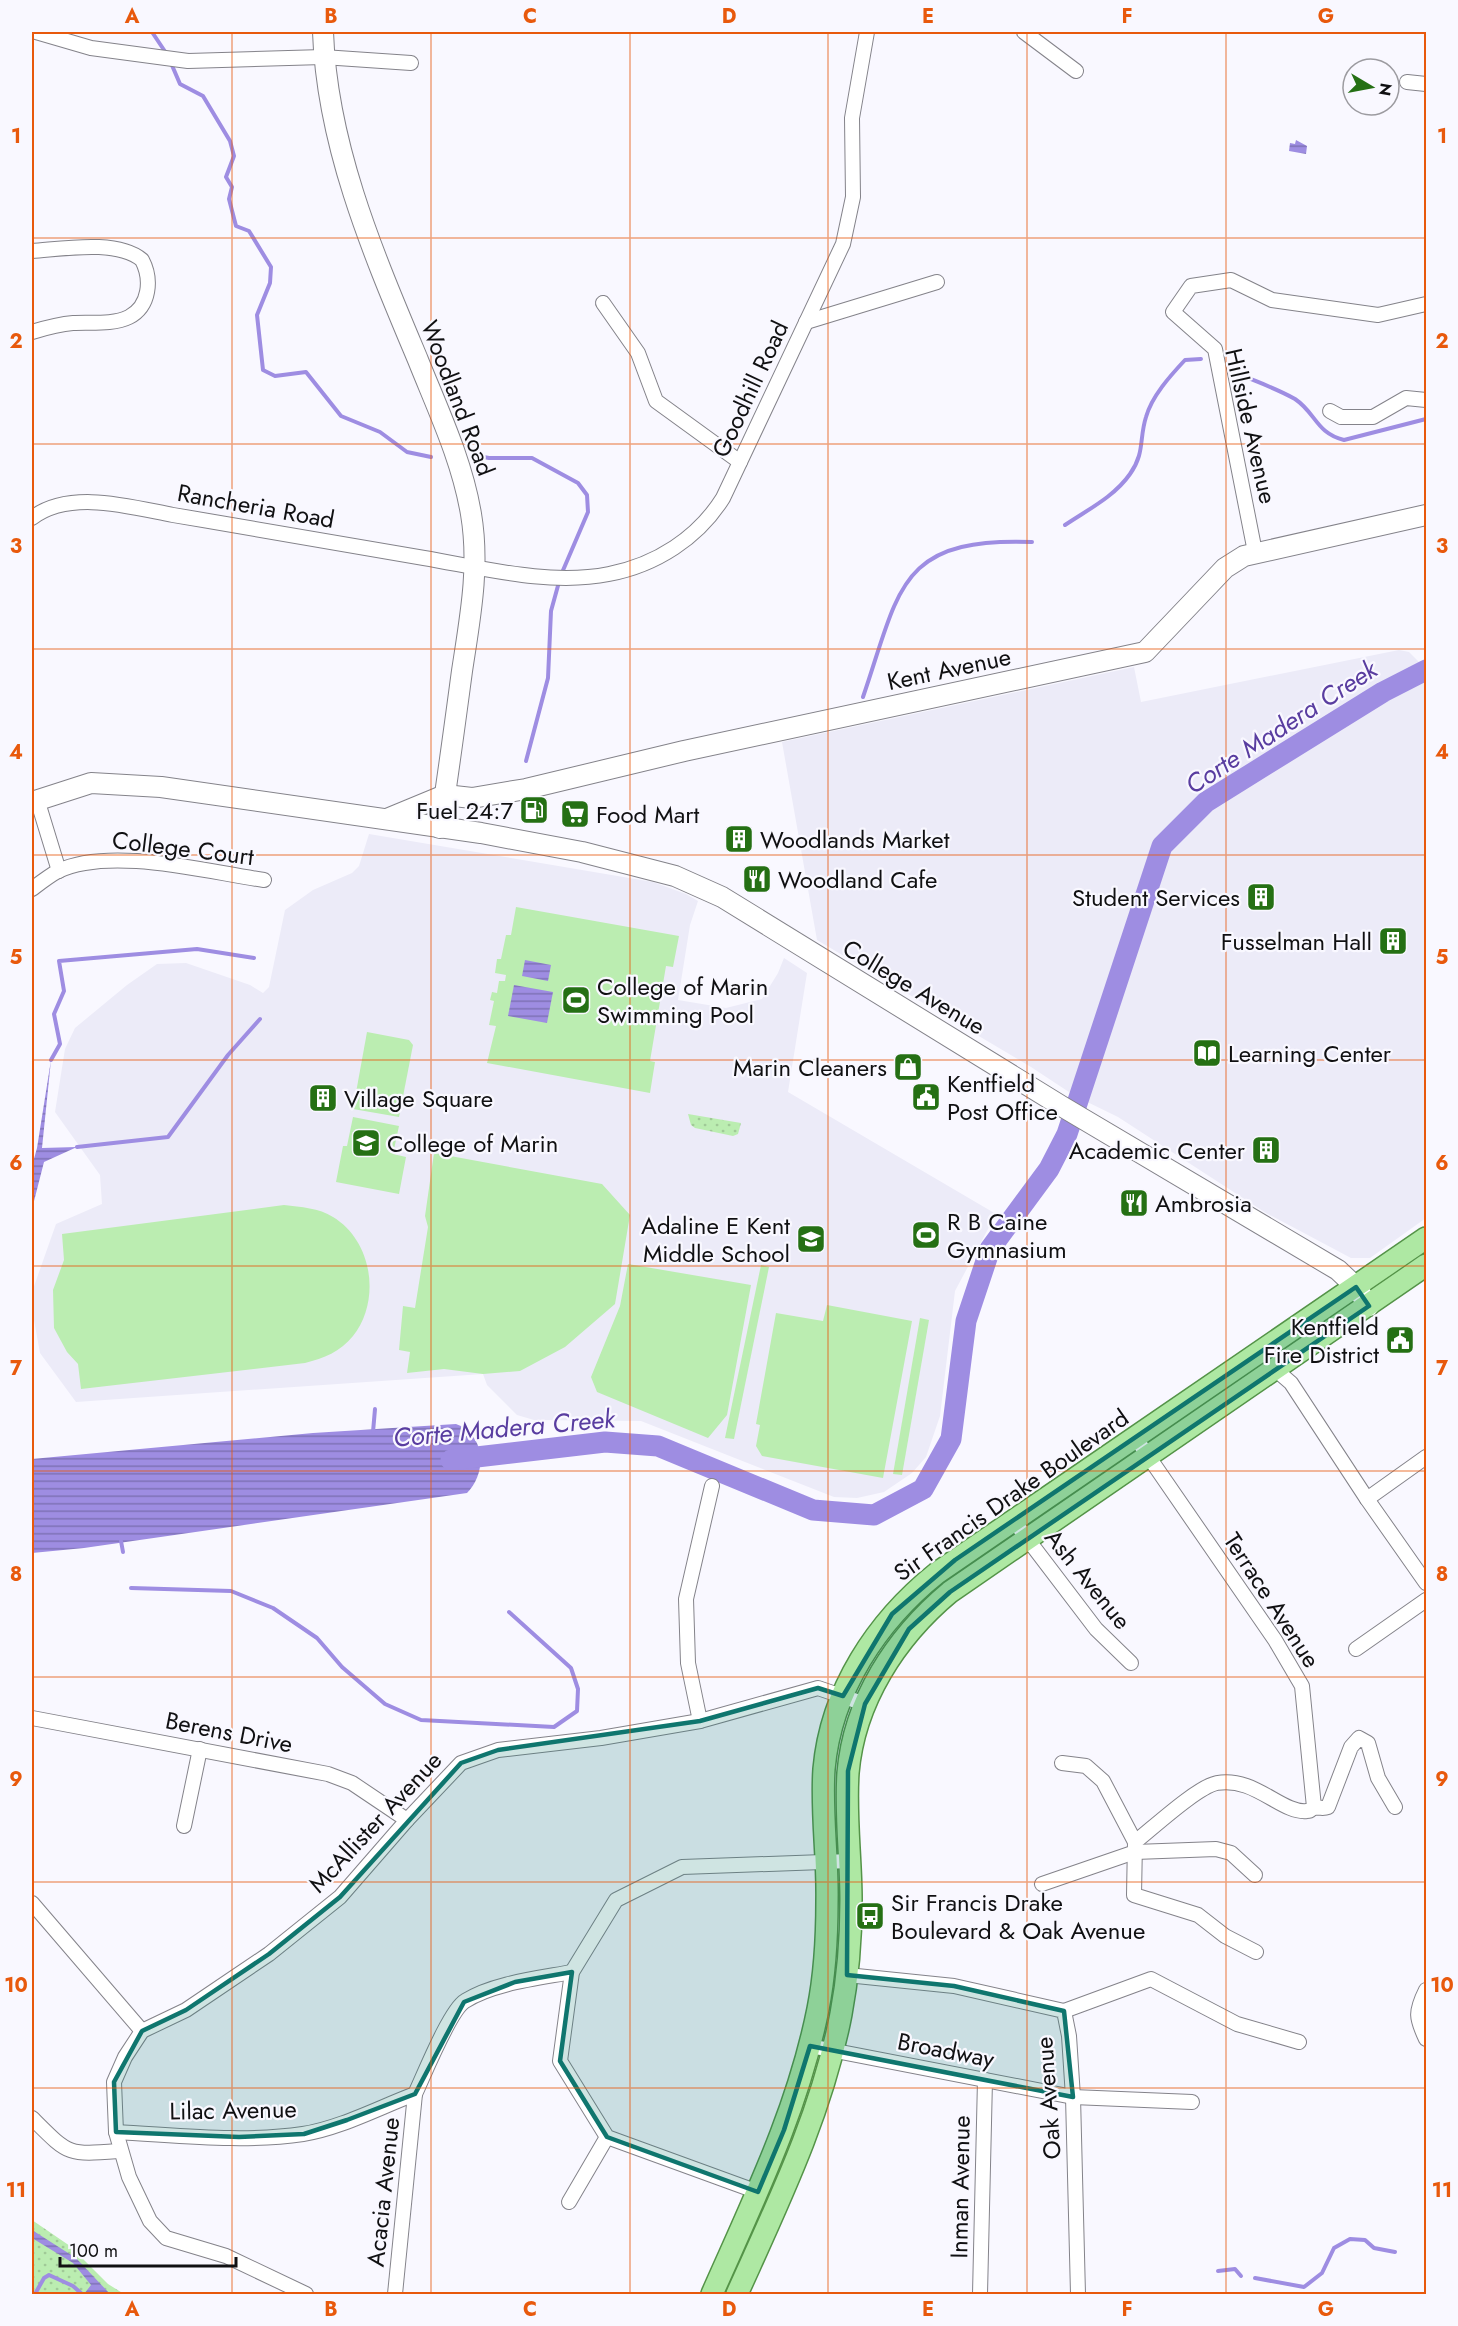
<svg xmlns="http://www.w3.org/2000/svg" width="1458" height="2326" font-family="Jost,sans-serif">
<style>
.built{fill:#ecebf8}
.park{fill:url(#park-dots)}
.pitch{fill:#bbedb1}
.water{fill:url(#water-rules)}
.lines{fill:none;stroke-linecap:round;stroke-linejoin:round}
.stream{stroke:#9e8de2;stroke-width:4}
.river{stroke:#9e8de2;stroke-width:21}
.street-casing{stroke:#84838a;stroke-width:16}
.secondary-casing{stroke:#84838a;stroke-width:22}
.primary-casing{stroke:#549348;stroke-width:24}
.street{stroke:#fff;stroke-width:14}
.secondary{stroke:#fff;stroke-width:20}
.primary{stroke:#aee8a3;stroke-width:21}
.marked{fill:#0f766e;fill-opacity:0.2;stroke:#0f766e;stroke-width:4.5;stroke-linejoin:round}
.grid{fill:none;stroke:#e8590c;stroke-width:1.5;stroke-opacity:0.55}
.labels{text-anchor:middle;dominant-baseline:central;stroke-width:4.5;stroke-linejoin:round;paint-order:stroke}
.street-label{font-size:24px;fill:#101012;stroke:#f9f8ff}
.poi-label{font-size:24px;fill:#101012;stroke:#f9f8ff;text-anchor:start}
.water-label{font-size:26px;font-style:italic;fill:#593da0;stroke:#f9f8ff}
.neatline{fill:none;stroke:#e8590c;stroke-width:2}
.grid-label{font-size:20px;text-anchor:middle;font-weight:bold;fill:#e8590c}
</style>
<defs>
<pattern id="park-dots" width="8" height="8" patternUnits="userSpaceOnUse" patternTransform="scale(1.5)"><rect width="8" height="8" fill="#bbedb1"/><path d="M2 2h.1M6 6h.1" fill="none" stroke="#a0ca97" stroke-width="1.8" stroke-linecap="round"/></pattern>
<pattern id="water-rules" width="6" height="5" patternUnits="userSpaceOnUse" patternTransform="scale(1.5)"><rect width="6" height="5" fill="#9e8de2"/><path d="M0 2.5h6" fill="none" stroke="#7f72b6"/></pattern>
</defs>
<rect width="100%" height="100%" fill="#f9f8ff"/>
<g class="built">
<path d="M 1399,650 L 1409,652 L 1426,669 L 1426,1218 L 1370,1258 L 1351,1258 L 1266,1213 L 1118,1117 L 1075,1096 L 1031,1067 L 817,940 L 782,742 L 1134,667 L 1141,702 Z"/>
<path d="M 369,834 L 653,882 L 686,894 L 698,901 L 690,925 L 678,1000 L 726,1008 L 762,999 L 778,973 L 784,958 L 807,973 L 788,1092 L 996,1214 L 955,1291 L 940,1416 L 926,1457 L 912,1473 L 884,1492 L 857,1498 L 834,1497 L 641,1421 L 534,1420 L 517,1415 L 487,1385 L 483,1374 L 76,1402 L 40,1353 L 32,1309 L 32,1292 L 56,1224 L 102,1204 L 100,1175 L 55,1112 L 65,1049 L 75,1028 L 127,985 L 157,964 L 186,963 L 250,985 L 263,993 L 269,987 L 285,910 L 313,890 L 352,873 L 359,866 Z"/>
</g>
<g class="park">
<path d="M 688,1114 L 741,1123 L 738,1134 L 733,1136 L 695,1128 L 691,1125 Z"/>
<path d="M 32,2220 L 70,2246 L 108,2284 L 124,2294 L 32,2294 Z"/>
</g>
<g class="pitch">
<path d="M 516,907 L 679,936 L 673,967 L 666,966 L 650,1061 L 655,1062 L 650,1093 L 487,1063 L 496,1026 L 489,1025 L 494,1001 L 490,1000 L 492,992 L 497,993 L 499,981 L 505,981 L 506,975 L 495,973 L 497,959 L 501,959 L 506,935 L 511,935 Z"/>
<path d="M 367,1032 L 409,1040 L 413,1045 L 399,1117 L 353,1109 Z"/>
<path d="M 353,1117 L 399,1126 L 393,1154 L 406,1157 L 399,1194 L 336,1182 L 343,1146 L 347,1146 Z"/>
<path d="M 434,1153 L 602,1184 L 630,1215 L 615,1304 L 565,1347 L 520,1371 L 483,1374 L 444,1369 L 407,1373 L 410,1352 L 399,1350 L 403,1306 L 415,1308 L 428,1227 L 425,1216 Z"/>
<path d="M 284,1205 C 301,1207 319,1208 333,1217 C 373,1241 381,1301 353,1336 C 340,1352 324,1358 305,1363 L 81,1389 L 78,1364 L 67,1352 L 54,1328 L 53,1290 L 64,1260 L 62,1234 Z"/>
<path d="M 628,1264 L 751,1285 L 727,1415 L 708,1438 L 597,1392 L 591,1377 L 620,1306 Z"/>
<path d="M 761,1265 L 769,1267 L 734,1439 L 725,1438 Z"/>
<path d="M 827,1305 L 912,1321 L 883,1478 L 762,1456 L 756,1446 L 760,1425 L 756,1424 L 776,1313 L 823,1321 Z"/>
<path d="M 920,1318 L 929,1320 L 902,1475 L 893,1474 Z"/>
</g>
<g class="water">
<path d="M 1296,140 L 1307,146 L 1306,154 L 1289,151 L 1290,143 L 1295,144 Z"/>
<path d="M 525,960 L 551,965 L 548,981 L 522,976 Z"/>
<path d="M 514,985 L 553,992 L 547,1023 L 508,1016 Z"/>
<path d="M 51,1060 L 42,1148 L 77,1147 L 44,1162 L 32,1209 L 32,1166 L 37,1148 Z"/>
<path d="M 456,1424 C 486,1436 487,1472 467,1493 L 84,1548 L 32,1553 L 32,1459 L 313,1433 Z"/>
<path d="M 32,2230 L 76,2258 L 110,2294 L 96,2292 L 84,2294 L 91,2285 L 73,2263 L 32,2238 Z"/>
</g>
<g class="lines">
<g class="stream">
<path d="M 152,32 L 168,56"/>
<path d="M 171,63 L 180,84 L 203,96 L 230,141 L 234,156 L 226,177 L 232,187 L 229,199 L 236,226 L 249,231 L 271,267 L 270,283 L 257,315 L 263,370 L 275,376 L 306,372 L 341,416 L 380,432 L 407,452 L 431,457"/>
<path d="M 1234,372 C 1254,381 1276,388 1295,399 C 1316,413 1316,433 1344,440 L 1426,419"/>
<path d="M 473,455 L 489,458 L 532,458 L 578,483 L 587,495 L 588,512 L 561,575"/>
<path d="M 1065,525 C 1087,510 1114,497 1130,474 C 1145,453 1139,439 1146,417 C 1152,396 1170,376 1185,360 L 1201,359"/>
<path d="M 863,697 C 900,589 898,537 1032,542"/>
<path d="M 526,761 L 548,678 L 551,611 L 559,582"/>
<path d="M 51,1060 L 60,1044 L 54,1014 L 64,991 L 59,961 L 197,949 L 254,958"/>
<path d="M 77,1147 L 168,1137 L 228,1055 L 260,1019"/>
<path d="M 373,1432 L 375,1409"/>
<path d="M 121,1541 L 123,1552"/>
<path d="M 131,1588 L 231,1591 L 273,1608 L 317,1638 L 342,1667 L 385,1704 L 421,1720 L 554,1727 L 577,1711 L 578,1689 L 571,1668 L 509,1612"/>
<path d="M 1218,2271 L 1235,2269 L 1241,2276"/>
<path d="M 1255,2278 L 1304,2287 L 1322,2273 L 1334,2248 L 1350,2239 L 1365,2240 L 1374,2248 L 1395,2252"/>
<path d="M 35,2294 L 44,2278 L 49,2275 L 73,2286 L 82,2294"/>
</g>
<path class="river" d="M 451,1460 L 605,1442 L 658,1446 L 813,1510 L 874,1515 L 923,1489 L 951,1439 L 966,1321 L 990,1249 L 1049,1169 L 1067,1134 L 1162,846 L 1206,802 L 1383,692 L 1426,670"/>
<g class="street-casing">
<g id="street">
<path d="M 36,32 L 91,48 L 188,61 L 323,57 L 411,63"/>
<path d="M 1024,32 L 1076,71"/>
<path d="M 1407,82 L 1426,84"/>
<path d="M 32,251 C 62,249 117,239 142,260 C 152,279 150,306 129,317 C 113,325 90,322 73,323 C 59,324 45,328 32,332"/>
<path d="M 603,303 L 638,353 L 656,401 L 740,462"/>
<path d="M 806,322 L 937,282"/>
<path d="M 1330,411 L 1341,417 L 1373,417 L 1406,398 L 1426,400"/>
<path d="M 32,518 C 70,489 131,507 173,515 C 257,529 341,544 424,558 C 483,568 550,586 609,574 C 656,565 698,538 723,498 L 843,244 L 853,197 L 852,118 L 867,32"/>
<path d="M 1255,552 L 1215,349 L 1173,312 L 1191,286 L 1231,280 L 1272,300 L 1378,315 L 1426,304"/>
<path d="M 37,799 L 59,871"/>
<path d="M 32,889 C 40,883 49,876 58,871 C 111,846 207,872 264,880"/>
<path d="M 1276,1370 L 1291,1383 L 1367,1499 L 1426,1583"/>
<path d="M 1135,1437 L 1275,1640 L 1302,1686 L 1314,1807"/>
<path d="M 1367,1499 L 1426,1457"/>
<path d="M 1013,1520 L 1096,1629 L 1131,1663"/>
<path d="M 1356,1649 L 1426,1600"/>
<path d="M 32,1718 L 328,1774 L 352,1783 L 407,1820"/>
<path d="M 700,1721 L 688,1663 L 686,1599 L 712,1486"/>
<path d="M 1062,1763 L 1086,1766 L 1103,1781 L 1135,1842"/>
<path d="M 184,1826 L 200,1749"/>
<path d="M 1042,1884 L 1135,1852 L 1216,1849 L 1231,1853 L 1255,1875"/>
<path d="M 32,1903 L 142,2031"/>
<path d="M 1256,1952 L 1225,1936 L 1198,1915 L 1134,1895 L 1135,1842 C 1153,1828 1197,1787 1217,1783 C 1254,1776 1282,1814 1307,1811 C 1312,1811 1310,1808 1315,1808 C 1320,1807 1323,1809 1328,1807 L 1351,1747 L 1359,1738 L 1368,1743 L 1378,1778 L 1395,1807"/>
<path d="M 847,1975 L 954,1986 L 1064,2011 L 1069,2036 L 1073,2097 L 1078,2294"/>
<path d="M 1426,1990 C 1415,2012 1416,2018 1426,2039"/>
<path d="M 1064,2011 L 1151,1979 L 1237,2024 L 1299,2042"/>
<path d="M 810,2046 L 1073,2097 L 1192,2102"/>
<path d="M 32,2118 C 69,2155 67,2155 119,2151"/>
<path d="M 116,2132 C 177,2135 242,2143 303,2134 C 341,2128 380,2107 415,2094 C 424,2075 450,2010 465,2001 C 493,1983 540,1978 572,1972"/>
<path d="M 758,2192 L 607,2137 L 560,2061 L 572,1972 L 616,1900 L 682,1867 L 850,1861"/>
<path d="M 569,2202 L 607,2137"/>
<path d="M 306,2294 L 226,2256 L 166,2238 L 150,2221 L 129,2177 L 116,2132 L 114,2082 L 125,2057 L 142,2031 L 186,2010 L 269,1954 L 340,1897 L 407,1820 L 461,1763 L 498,1750 L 601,1738 L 700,1721 L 818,1688 L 865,1704"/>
<path d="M 395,2294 L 415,2094"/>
<path d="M 980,2294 L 985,2080"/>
</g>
</g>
<g class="secondary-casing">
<g id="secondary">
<path d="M 323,32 C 327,147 374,255 418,360 C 438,410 462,460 471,514 C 480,567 470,618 462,671 C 455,723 448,776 440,828"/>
<path d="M 445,795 L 472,798 L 526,789 L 684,751 L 1145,652 L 1225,568 L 1244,556 L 1426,515"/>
<path d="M 32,802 L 91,783 L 161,787 L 481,833 L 582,852 L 675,876 L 722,897 L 1063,1107 L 1338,1270 L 1356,1287 L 1369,1306"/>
<path d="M 387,819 L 445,795"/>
</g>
</g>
<g class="primary-casing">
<g id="primary">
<path d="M 712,2294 C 753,2201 798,2110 818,2009 C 825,1974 827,1937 827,1901 C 828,1857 821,1813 824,1769 C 831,1690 877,1621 937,1573 L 1426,1238"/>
<path d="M 737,2294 C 778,2203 822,2113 841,2014 C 848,1977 851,1938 851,1900 C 851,1858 845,1816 848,1773 C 854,1701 896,1637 950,1592 L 1426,1265"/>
</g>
</g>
<use href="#street" class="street"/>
<use href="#secondary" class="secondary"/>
<use href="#primary" class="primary"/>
</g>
<path class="marked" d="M 1356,1287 L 1369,1306 L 950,1592 L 909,1629 L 865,1704 L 848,1771 L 847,1975 L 954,1986 L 1064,2011 L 1073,2097 L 810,2046 L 784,2130 L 758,2192 L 607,2137 L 560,2061 L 572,1972 L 515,1982 L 464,2002 L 415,2094 L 347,2120 L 304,2134 L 239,2137 L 116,2132 L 114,2082 L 142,2031 L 186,2010 L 269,1954 L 340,1897 L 461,1763 L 498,1750 L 700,1721 L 818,1688 L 843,1696 L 892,1614 L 955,1560 Z"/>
<path class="grid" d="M 232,32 L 232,2294M 431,32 L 431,2294M 630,32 L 630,2294M 828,32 L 828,2294M 1027,32 L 1027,2294M 1226,32 L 1226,2294M 32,238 L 1426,238M 32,444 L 1426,444M 32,649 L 1426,649M 32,855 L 1426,855M 32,1060 L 1426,1060M 32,1266 L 1426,1266M 32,1471 L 1426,1471M 32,1677 L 1426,1677M 32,1882 L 1426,1882M 32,2088 L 1426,2088"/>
<defs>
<g id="fuel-square" transform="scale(1.5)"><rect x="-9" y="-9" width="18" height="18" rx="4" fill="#257014" stroke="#f9f8ff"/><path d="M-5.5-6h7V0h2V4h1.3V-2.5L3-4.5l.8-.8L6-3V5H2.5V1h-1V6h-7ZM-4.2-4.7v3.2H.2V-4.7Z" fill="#fff"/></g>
<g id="supermarket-square" transform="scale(1.5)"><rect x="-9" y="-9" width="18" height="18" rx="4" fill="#257014" stroke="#f9f8ff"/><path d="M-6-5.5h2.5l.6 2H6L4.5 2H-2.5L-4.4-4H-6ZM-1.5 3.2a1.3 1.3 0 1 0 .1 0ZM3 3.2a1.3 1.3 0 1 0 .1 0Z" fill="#fff"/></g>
<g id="building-square" transform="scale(1.5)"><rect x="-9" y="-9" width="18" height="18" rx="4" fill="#257014" stroke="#f9f8ff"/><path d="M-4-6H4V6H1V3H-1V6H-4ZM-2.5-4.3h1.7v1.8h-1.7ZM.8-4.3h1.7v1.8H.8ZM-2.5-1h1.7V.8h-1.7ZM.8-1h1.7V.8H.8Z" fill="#fff"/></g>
<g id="restaurant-square" transform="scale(1.5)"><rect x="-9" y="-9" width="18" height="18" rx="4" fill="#257014" stroke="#f9f8ff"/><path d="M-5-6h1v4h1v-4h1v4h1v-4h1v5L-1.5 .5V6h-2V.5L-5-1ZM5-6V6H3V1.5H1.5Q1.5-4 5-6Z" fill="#fff"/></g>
<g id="stadium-square" transform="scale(1.5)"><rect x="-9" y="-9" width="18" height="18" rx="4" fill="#257014" stroke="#f9f8ff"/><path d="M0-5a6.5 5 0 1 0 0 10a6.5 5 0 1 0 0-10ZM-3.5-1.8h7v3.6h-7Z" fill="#fff"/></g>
<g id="library-square" transform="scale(1.5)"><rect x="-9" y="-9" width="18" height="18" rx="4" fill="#257014" stroke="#f9f8ff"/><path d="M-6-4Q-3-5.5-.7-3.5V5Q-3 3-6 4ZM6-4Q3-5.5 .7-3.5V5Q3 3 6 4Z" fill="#fff"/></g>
<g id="shop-square" transform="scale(1.5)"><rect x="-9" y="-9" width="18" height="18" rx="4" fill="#257014" stroke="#f9f8ff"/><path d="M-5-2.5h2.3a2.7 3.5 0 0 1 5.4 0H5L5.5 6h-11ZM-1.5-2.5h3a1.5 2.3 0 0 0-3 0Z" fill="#fff"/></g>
<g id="civic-square" transform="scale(1.5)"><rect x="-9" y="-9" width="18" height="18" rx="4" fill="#257014" stroke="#f9f8ff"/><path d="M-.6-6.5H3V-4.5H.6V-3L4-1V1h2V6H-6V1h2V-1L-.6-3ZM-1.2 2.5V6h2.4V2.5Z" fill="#fff"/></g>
<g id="university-square" transform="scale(1.5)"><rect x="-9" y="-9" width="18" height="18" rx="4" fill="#257014" stroke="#f9f8ff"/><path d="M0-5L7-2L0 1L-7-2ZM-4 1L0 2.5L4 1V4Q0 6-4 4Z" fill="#fff"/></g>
<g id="school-square" transform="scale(1.5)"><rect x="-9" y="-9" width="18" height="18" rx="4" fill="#257014" stroke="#f9f8ff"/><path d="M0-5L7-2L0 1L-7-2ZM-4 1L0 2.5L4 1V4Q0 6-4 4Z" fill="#fff"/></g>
<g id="bus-square" transform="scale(1.5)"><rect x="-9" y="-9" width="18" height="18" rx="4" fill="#257014" stroke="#f9f8ff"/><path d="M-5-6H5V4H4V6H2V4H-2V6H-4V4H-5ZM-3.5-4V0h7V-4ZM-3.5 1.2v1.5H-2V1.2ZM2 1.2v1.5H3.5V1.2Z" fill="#fff"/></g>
</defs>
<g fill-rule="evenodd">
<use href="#fuel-square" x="534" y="810"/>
<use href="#supermarket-square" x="575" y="814"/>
<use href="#building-square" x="739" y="839"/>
<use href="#restaurant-square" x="757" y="879"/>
<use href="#building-square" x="1261" y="897"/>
<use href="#building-square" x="1393" y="941"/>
<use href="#stadium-square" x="576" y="1000"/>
<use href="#library-square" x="1207" y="1053"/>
<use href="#shop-square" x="908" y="1067"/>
<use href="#civic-square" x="926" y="1097"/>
<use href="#building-square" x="323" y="1098"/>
<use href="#university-square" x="366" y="1143"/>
<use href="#building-square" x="1266" y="1150"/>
<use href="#restaurant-square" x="1134" y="1203"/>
<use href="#stadium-square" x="926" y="1235"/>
<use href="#school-square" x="811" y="1239"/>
<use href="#civic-square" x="1400" y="1340"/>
<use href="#bus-square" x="870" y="1916"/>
</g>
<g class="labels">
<g class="street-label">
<text transform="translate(750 389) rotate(-65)">Goodhill Road</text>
<text transform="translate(458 398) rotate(69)">Woodland Road</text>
<text transform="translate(1251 426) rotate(77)">Hillside Avenue</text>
<text transform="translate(256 506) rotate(10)">Rancheria Road</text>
<text transform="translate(949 669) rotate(-12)">Kent Avenue</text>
<text transform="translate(183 848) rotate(7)">College Court</text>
<text transform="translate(914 987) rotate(31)">College Avenue</text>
<text transform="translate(1011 1495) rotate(-35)">Sir Francis Drake Boulevard</text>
<text transform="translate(1088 1579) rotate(51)">Ash Avenue</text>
<text transform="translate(1272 1600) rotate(57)">Terrace Avenue</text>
<text transform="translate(229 1732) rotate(11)">Berens Drive</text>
<text transform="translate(375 1822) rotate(-47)">McAllister Avenue</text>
<text transform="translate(946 2050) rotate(11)">Broadway</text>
<text transform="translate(1048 2098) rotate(-94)">Oak Avenue</text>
<text transform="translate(233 2110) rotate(-1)">Lilac Avenue</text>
<text transform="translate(960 2187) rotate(-89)">Inman Avenue</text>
<text transform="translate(383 2192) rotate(-84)">Acacia Avenue</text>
</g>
<g class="poi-label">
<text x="513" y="810" text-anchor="end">Fuel 24:7</text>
<text x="596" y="814">Food Mart</text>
<text x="760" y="839">Woodlands Market</text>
<text x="778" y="879">Woodland Cafe</text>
<text x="1240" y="897" text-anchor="end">Student Services</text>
<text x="1372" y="941" text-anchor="end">Fusselman Hall</text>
<text x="597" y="986">College of Marin<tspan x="597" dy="28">Swimming Pool</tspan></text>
<text x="1228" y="1053">Learning Center</text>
<text x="887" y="1067" text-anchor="end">Marin Cleaners</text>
<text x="947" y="1083">Kentfield<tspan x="947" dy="28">Post Office</tspan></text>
<text x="344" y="1098">Village Square</text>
<text x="387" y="1143">College of Marin</text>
<text x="1245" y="1150" text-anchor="end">Academic Center</text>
<text x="1155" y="1203">Ambrosia</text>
<text x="947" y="1221">R B Caine<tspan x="947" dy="28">Gymnasium</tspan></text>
<text x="790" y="1225" text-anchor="end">Adaline E Kent<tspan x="790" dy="28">Middle School</tspan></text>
<text x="1379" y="1326" text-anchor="end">Kentfield<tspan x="1379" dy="28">Fire District</tspan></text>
<text x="891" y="1902">Sir Francis Drake<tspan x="891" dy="28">Boulevard &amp; Oak Avenue</tspan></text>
</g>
<g class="water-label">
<text transform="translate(1281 727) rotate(-33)">Corte Madera Creek</text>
<text transform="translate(504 1428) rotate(-5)">Corte Madera Creek</text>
</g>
</g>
<rect width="1458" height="2326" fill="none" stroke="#f9f8ff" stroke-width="66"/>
<g transform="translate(1371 87) rotate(100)"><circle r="28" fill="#f9f8ff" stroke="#9c9ba0" stroke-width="1.5"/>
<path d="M0-4.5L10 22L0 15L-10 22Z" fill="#257014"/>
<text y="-9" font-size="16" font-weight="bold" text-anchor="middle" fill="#101012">N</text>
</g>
<path d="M60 2257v9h176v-9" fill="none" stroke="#101012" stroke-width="3"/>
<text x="69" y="2257" font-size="18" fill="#101012" stroke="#f9f8ff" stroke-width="4.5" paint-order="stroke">100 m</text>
<rect x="33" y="33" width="1392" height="2260" class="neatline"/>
<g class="grid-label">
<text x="132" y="23">A</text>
<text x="331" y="23">B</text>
<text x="530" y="23">C</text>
<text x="729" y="23">D</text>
<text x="928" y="23">E</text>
<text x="1127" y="23">F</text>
<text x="1326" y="23">G</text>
<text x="16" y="143">1</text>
<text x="1442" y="143">1</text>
<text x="16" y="348">2</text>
<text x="1442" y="348">2</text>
<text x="16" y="553">3</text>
<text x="1442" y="553">3</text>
<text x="16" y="759">4</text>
<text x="1442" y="759">4</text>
<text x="16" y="964">5</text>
<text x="1442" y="964">5</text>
<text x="16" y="1170">6</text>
<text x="1442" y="1170">6</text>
<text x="16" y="1375">7</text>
<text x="1442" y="1375">7</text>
<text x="16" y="1581">8</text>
<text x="1442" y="1581">8</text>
<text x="16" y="1786">9</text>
<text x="1442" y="1786">9</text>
<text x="16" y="1992">10</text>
<text x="1442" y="1992">10</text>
<text x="16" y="2197">11</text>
<text x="1442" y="2197">11</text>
<text x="132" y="2316">A</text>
<text x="331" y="2316">B</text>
<text x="530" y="2316">C</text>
<text x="729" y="2316">D</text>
<text x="928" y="2316">E</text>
<text x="1127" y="2316">F</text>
<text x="1326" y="2316">G</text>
</g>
</svg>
